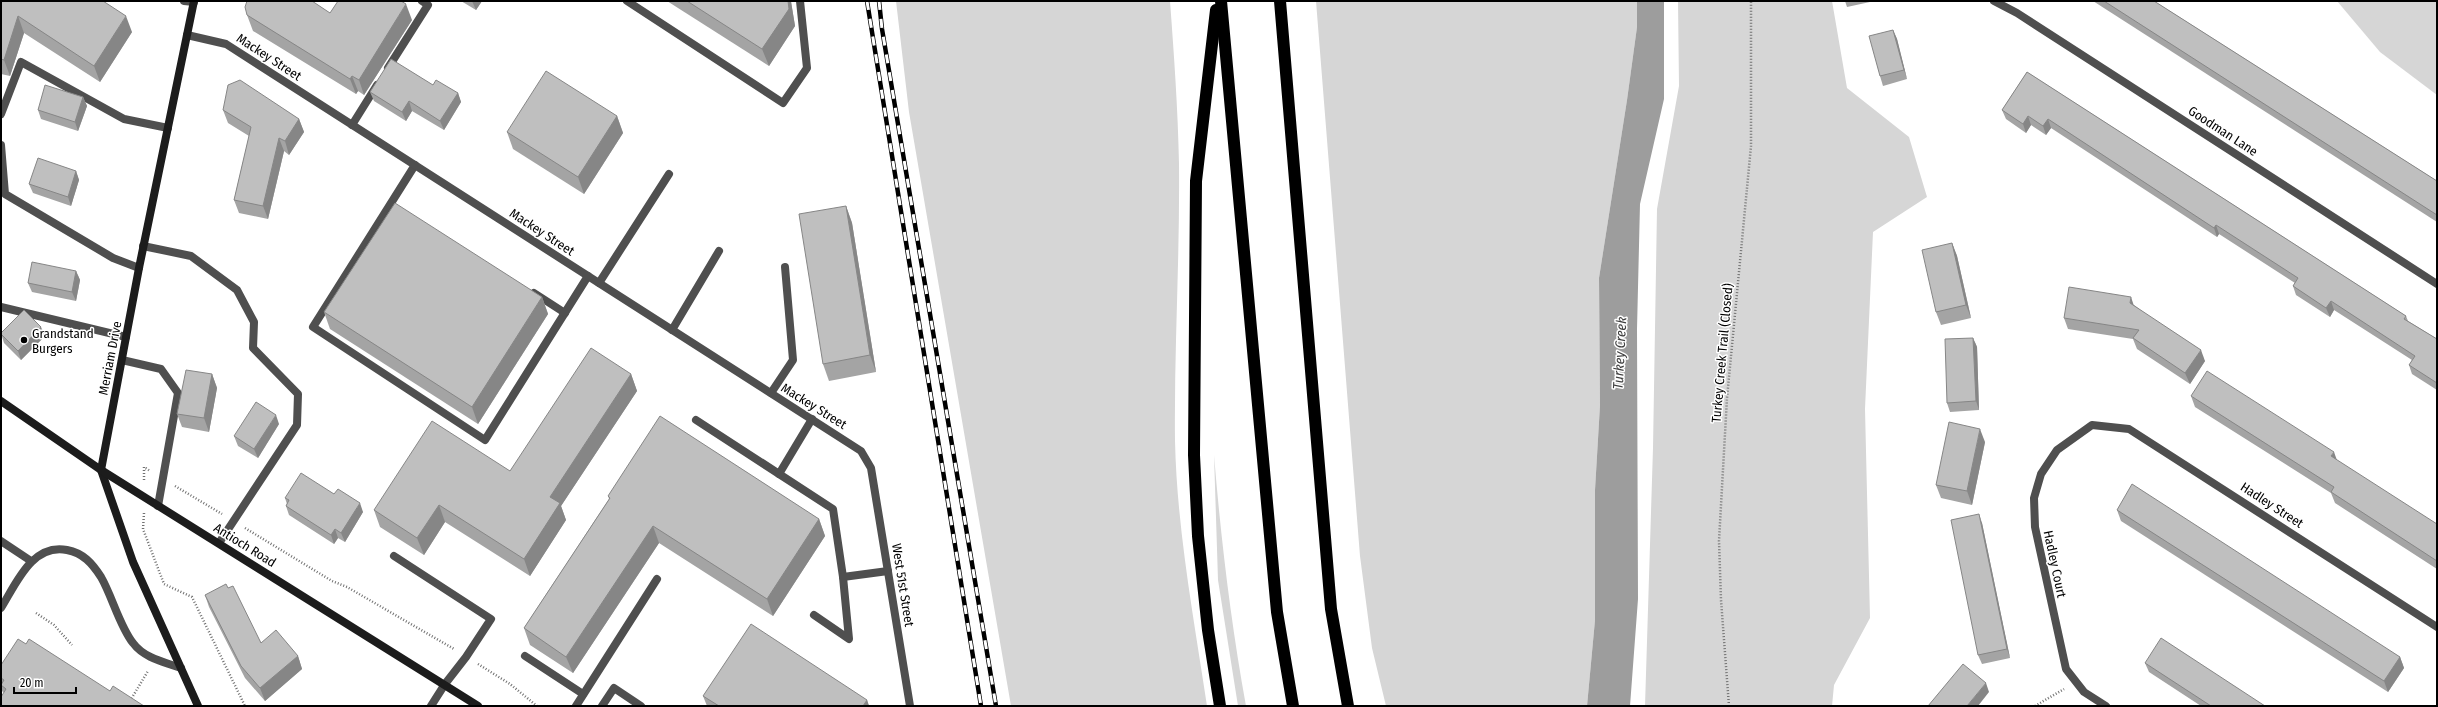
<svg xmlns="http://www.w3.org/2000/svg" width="2438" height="707" font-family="'Fira Sans Condensed',sans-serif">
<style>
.green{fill:#d6d6d6}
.water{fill:#9d9d9d}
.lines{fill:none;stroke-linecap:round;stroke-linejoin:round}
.path{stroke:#717171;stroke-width:2.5;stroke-dasharray:1 2;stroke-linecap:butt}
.service{stroke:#4f4f4f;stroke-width:8}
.minor{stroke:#4f4f4f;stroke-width:8}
.secondary{stroke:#1c1c1c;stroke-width:8}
.motorway{stroke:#000;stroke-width:12}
.rail-casing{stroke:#000;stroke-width:4.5}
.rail{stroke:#fff;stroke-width:3;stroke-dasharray:9;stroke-linecap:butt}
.wall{fill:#a4a4a4}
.shaded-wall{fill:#868686}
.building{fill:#bfbfbf;stroke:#868686}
.poi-dot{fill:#000;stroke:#fff;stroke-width:1.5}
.labels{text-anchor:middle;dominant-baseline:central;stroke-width:3;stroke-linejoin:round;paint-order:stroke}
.street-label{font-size:13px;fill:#000;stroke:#fff}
.poi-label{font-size:13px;fill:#000;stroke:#fff;text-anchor:start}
.water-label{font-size:14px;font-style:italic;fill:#3e3e3e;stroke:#fff}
</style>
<rect width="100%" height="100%" fill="#fff"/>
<g class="green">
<path d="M 896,1 L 1170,1 C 1174,55 1178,110 1179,164 C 1180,257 1174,349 1175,441 C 1177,530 1194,619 1207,706 L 1011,706 L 909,112 Z"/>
<path d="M 1316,1 L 1637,1 L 1637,27 L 1627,100 L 1599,278 L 1600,405 L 1595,490 L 1595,620 L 1587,706 L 1386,706 L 1372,648 L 1360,556 Z"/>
<path d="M 1678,1 L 1832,1 L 1847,88 L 1909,137 L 1927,197 L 1873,232 L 1865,409 L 1870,618 L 1834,685 L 1832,706 L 1645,706 L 1653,448 L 1657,209 L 1679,86 Z"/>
<path d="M 2337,1 L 2437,1 L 2437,95 L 2380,52 Z"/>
<path d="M 1214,455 C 1221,540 1231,623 1246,706 L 1238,706 L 1218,580 Z"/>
</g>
<path class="water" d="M 1637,1 L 1664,1 L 1664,99 L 1640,204 L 1637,329 L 1638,599 L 1630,706 L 1587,706 L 1595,620 L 1595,490 L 1600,405 L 1599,278 L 1627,100 L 1637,27 Z"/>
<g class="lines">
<g class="path">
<path d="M 144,480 L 144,467 L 150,471"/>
<path d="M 175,486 L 222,514"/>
<path d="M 144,513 L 143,529 L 164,584 L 192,597 L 245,706"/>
<path d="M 245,528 L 332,581 L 347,587 L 454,649"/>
<path d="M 36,613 L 54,625 L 72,645"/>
<path d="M 478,664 L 510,684 L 537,706"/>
<path d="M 130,701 L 148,671"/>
<path d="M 1729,706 L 1721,600 L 1719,541 L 1727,398 L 1751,146 L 1751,1"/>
<path d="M 2035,706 L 2064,689"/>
</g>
<g class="service">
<path d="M 184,1 L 194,2"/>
<path d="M 627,1 L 783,103 L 807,68 L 800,1"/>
<path d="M 388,68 L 428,5 L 422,1"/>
<path d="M 1,114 L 21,62 L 124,119 L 168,128"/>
<path d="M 352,125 L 377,85"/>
<path d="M 1,145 L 5,194 L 113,258 L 139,268"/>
<path d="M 415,165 L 313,327 L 485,440 L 588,276"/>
<path d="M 143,246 L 191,256 L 237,290 L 254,322 L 253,348 L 298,394 L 297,425 L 219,543"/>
<path d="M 599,283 L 669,174"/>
<path d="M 534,293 L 565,313"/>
<path d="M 1,307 L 126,337"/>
<path d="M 672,330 L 719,251"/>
<path d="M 122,360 L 161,369 L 178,393 L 158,506"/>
<path d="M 771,393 L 793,360 L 785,267"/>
<path d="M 696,420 L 833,509 L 843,577"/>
<path d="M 779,474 L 812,419"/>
<path d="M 1,541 L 31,561"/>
<path d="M 394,556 L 491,619 L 466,657 L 445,684"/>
<path d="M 814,615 L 849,639 L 843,577 L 888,571"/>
<path d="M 525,656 L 583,694"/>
<path d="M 576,706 L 657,579"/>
<path d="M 602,706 L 614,688 L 641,706"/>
</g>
<g class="minor">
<path d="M 1994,1 L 2017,13 L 2437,284"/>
<path d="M 187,35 L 226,44 L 861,451 L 871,468 L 910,706"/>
<path d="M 1,608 C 16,584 32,543 67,550 C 83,553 92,563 101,577 C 112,596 120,627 133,643 C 144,658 164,662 181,668"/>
<path d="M 431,706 L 445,684"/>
<path d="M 2106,706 L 2084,692 L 2066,669 L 2035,527 L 2034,498 L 2041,474 L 2057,450 L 2092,425 L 2129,429 L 2437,627"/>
</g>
<g class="secondary">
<path d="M 194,1 L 139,268 L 101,470 L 133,562 L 198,706"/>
<path d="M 1,401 L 101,470 L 478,706"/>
</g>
<g class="motorway">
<path d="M 1221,1 L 1277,612 L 1293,706"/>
<path d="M 1280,1 L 1331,609 L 1348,706"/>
<path d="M 1216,10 L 1196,181 L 1194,455 L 1198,536 L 1208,630 L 1220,706"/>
</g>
<g class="rail-casing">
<g id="rail">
<path d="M 867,1 L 981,706"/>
<path d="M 879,1 L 882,29 L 996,706"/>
</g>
</g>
<use href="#rail" class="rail"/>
</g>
<g class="wall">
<path d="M 1,1 L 132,32 L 100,82 L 24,33 L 10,76 L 1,74 Z"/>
<path d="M 461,1 L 482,1 L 476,10 Z"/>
<path d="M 667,1 L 791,1 L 795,26 L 769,66 Z"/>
<path d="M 1845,1 L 1870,1 L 1870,2 L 1847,7 Z"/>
<path d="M 2093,1 L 2154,1 L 2437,181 L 2437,222 Z"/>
<path d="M 330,13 L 412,20 L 364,95 L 358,91 L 356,94 L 253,31 L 247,15 Z"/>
<path d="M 1893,30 L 1897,39 L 1907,79 L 1883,86 L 1880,76 Z"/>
<path d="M 2027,72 L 2406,316 L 2408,321 L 2437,339 L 2437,390 L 2412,374 L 2409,365 L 2412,360 L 2334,310 L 2330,317 L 2296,295 L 2293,286 L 2295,283 L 2219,234 L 2217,237 L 2051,128 L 2046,135 L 2031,125 L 2026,133 L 2006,119 L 2002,110 Z"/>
<path d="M 433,85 L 458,93 L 461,102 L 444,130 L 412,111 L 406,121 L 374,101 L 370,92 Z"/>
<path d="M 83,97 L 87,106 L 78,131 L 41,119 L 38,110 Z"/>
<path d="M 223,110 L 299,119 L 304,132 L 289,155 L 284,151 L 268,219 L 239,213 L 234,200 L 249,136 L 228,123 Z"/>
<path d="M 617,116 L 623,133 L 584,194 L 513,149 L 507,132 Z"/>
<path d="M 76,171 L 79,180 L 71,206 L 33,193 L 29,184 Z"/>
<path d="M 846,206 L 852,223 L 876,372 L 829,381 L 823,364 Z"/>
<path d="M 1952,243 L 1957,256 L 1971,318 L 1941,325 L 1936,312 Z"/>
<path d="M 76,271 L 80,280 L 76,301 L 32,292 L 28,283 Z"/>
<path d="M 542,297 L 548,314 L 478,424 L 330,329 L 324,312 Z"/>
<path d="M 2134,305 L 2205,361 L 2190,384 L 2137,349 L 2133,339 L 2068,329 L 2064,318 Z"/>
<path d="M 1,333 L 45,336 L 21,360 L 4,343 Z"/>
<path d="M 1973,338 L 1977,347 L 1979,410 L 1950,412 L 1947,403 Z"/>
<path d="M 212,374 L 217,388 L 209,432 L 182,427 L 177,414 Z"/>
<path d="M 631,374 L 637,391 L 561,506 L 566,520 L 530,576 L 445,522 L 424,555 L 380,527 L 374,510 L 510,471 Z"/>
<path d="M 2191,396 L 2437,524 L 2437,569 L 2335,503 L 2331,493 L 2195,407 Z"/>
<path d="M 279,424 L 258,458 L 238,446 L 234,436 Z"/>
<path d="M 1985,442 L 1972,505 L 1941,498 L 1936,485 Z"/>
<path d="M 334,494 L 363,512 L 345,542 L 338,538 L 334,544 L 289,515 L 286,506 L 287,504 L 285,498 Z"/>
<path d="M 608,496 L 819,519 L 825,536 L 773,616 L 659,543 L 573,673 L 530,645 L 524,628 L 609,499 Z"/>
<path d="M 2117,510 L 2400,657 L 2404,668 L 2388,692 L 2121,521 Z"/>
<path d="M 1982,523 L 2010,658 L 1982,664 L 1978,655 Z"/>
<path d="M 228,588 L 261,643 L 298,656 L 302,669 L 265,701 L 245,678 L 209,607 L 205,595 Z"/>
<path d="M 2145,663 L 2265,706 L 2201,706 L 2149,672 Z"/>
<path d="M 1,665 L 110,691 L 4,693 L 1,690 Z"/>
<path d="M 703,696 L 867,700 L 869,706 L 707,706 Z"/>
</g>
<g class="shaded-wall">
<path d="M 472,1 L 482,1 L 476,10 Z"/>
<path d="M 788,1 L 791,1 L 791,2 L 795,26 L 769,66 L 762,49 Z"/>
<path d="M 406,4 L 412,20 L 364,95 L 359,80 Z"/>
<path d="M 18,16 L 24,33 L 10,76 L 4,60 Z"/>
<path d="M 126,16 L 132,32 L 100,82 L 94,66 Z"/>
<path d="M 1893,30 L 1897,39 L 1907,79 L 1904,70 Z"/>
<path d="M 352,76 L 358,91 L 356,94 L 350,79 Z"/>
<path d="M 458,93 L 461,102 L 444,130 L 440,121 Z"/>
<path d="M 83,97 L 87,106 L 78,131 L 75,122 Z"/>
<path d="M 409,101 L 412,111 L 406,121 L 402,112 Z"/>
<path d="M 617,116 L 623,133 L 584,194 L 578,177 Z"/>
<path d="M 2028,116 L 2031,125 L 2026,133 L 2023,124 Z"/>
<path d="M 299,119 L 304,132 L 289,155 L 285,141 Z"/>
<path d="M 2048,119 L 2051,128 L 2046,135 L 2043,126 Z"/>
<path d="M 279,138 L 284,151 L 268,219 L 263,206 Z"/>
<path d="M 76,171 L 79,180 L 71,206 L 68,197 Z"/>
<path d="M 846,206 L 852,223 L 876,372 L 870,355 Z"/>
<path d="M 2216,225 L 2219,234 L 2217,237 L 2214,228 Z"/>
<path d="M 1952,243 L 1957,256 L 1971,318 L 1966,305 Z"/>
<path d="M 76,271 L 80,280 L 76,301 L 72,292 Z"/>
<path d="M 542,297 L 548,314 L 478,424 L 472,407 Z"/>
<path d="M 2131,297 L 2135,309 L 2130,303 Z"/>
<path d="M 2331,301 L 2334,310 L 2330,317 L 2326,308 Z"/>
<path d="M 41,327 L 45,336 L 21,360 L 18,351 Z"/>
<path d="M 1973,338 L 1977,347 L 1979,410 L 1976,401 Z"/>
<path d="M 2201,350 L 2205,361 L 2190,384 L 2185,373 Z"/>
<path d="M 212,374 L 217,388 L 209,432 L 204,418 Z"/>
<path d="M 631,374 L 637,391 L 561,506 L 566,520 L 530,576 L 524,559 L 550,497 Z"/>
<path d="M 276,415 L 279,424 L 258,458 L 254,449 Z"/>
<path d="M 1980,429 L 1985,442 L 1972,505 L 1967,491 Z"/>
<path d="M 2334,452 L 2338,463 L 2331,456 Z"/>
<path d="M 360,503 L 363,512 L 345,542 L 341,533 Z"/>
<path d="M 439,505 L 445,522 L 424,555 L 417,538 Z"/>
<path d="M 1979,514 L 1982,523 L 2010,658 L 2007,649 Z"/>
<path d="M 819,519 L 825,536 L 773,616 L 767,599 Z"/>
<path d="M 653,526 L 659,543 L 573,673 L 566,657 Z"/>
<path d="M 335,529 L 338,538 L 334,544 L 331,535 Z"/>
<path d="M 298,656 L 302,669 L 265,701 L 260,688 Z"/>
<path d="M 2400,657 L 2404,668 L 2388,692 L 2384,681 Z"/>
<path d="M 1986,683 L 1989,692 L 1978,706 L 1967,706 Z"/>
<path d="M 867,700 L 869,706 L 863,706 Z"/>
</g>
<g class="building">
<path d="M 1,1 L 103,1 L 126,16 L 94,66 L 18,16 L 4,60 L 1,59 Z"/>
<path d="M 247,1 L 312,1 L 330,13 L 338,1 L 401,1 L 406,4 L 359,80 L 352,76 L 350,79 L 247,15 L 245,7 Z"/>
<path d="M 687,1 L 788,1 L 789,9 L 762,49 Z"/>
<path d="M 2104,1 L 2154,1 L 2437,181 L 2437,215 Z"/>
<path d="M 1893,30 L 1904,70 L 1880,76 L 1869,36 Z"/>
<path d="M 391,59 L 433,85 L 436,80 L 458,93 L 440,121 L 409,101 L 402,112 L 370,92 Z"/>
<path d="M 546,71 L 617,116 L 578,177 L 507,132 Z"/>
<path d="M 2027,72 L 2406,316 L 2404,319 L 2437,339 L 2437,383 L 2409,365 L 2415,356 L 2331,301 L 2326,308 L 2293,286 L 2298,278 L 2216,225 L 2214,228 L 2048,119 L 2043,126 L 2028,116 L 2023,124 L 2002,110 Z"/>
<path d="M 240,80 L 299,119 L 285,141 L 279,138 L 263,206 L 234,200 L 251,127 L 223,110 L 228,85 Z"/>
<path d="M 45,85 L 83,97 L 75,122 L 38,110 Z"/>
<path d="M 38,158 L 76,171 L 68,197 L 29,184 Z"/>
<path d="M 395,203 L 542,297 L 472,407 L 324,312 Z"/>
<path d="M 846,206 L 870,355 L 823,364 L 799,214 Z"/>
<path d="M 1952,243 L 1966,305 L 1936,312 L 1922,250 Z"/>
<path d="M 32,262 L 76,271 L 72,292 L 28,283 Z"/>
<path d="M 2069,287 L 2131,297 L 2130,303 L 2201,350 L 2185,373 L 2133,338 L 2139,330 L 2064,318 Z"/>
<path d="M 24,310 L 41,327 L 18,351 L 1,334 L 1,333 Z"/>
<path d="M 1973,338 L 1976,401 L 1947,403 L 1945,339 Z"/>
<path d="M 591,348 L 631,374 L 550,497 L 560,503 L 524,559 L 439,505 L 417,538 L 374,510 L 432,421 L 510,471 Z"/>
<path d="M 186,370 L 212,374 L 204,418 L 177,414 Z"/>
<path d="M 2207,371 L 2334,452 L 2331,456 L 2437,524 L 2437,561 L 2331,492 L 2334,487 L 2191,396 Z"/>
<path d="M 256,402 L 276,415 L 254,449 L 234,436 Z"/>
<path d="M 660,416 L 819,519 L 767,599 L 653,526 L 566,657 L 524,628 L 610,498 L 608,496 Z"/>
<path d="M 1949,422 L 1980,429 L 1967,491 L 1936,485 Z"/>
<path d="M 301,473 L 334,494 L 338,489 L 360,503 L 341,533 L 335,529 L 331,535 L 286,506 L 289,500 L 285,498 Z"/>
<path d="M 2132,484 L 2400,657 L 2384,681 L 2117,510 Z"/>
<path d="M 1979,514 L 2007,649 L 1978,655 L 1951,520 Z"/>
<path d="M 226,584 L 228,588 L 233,586 L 261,643 L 276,630 L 298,656 L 260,688 L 241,666 L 205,595 Z"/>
<path d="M 751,624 L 867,700 L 863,706 L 719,706 L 703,696 Z"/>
<path d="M 2161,638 L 2265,706 L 2211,706 L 2145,663 Z"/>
<path d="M 18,639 L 26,644 L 29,639 L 110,691 L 113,686 L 144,706 L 1,706 L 1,697 L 6,689 L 1,685 L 4,680 L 1,678 L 1,665 Z"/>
<path d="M 1963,664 L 1986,683 L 1967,706 L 1928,706 Z"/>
</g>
<circle class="poi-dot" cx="24" cy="340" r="4"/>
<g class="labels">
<g class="street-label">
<text transform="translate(269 57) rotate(33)">Mackey Street</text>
<text transform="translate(2223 131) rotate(33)">Goodman Lane</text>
<text transform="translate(542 232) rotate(33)">Mackey Street</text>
<text transform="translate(1722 353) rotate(-85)">Turkey Creek Trail (Closed)</text>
<text transform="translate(110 358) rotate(-79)">Merriam Drive</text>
<text transform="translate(814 406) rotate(32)">Mackey Street</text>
<text transform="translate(2272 505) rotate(33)">Hadley Street</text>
<text transform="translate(245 545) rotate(32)">Antioch Road</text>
<text transform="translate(2055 564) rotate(78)">Hadley Court</text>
<text transform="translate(903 585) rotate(81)">West 51st Street</text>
</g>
<g class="poi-label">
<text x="32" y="333">Grandstand<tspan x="32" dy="15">Burgers</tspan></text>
</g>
<g class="water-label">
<text transform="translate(1620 353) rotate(-87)">Turkey Creek</text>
</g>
</g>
<rect width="2438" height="707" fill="none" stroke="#000000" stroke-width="4"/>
<path d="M14 687v6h62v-6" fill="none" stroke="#000000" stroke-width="2"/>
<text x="20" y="687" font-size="12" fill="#000000" stroke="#ffffff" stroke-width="3" paint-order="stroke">20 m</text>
</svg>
